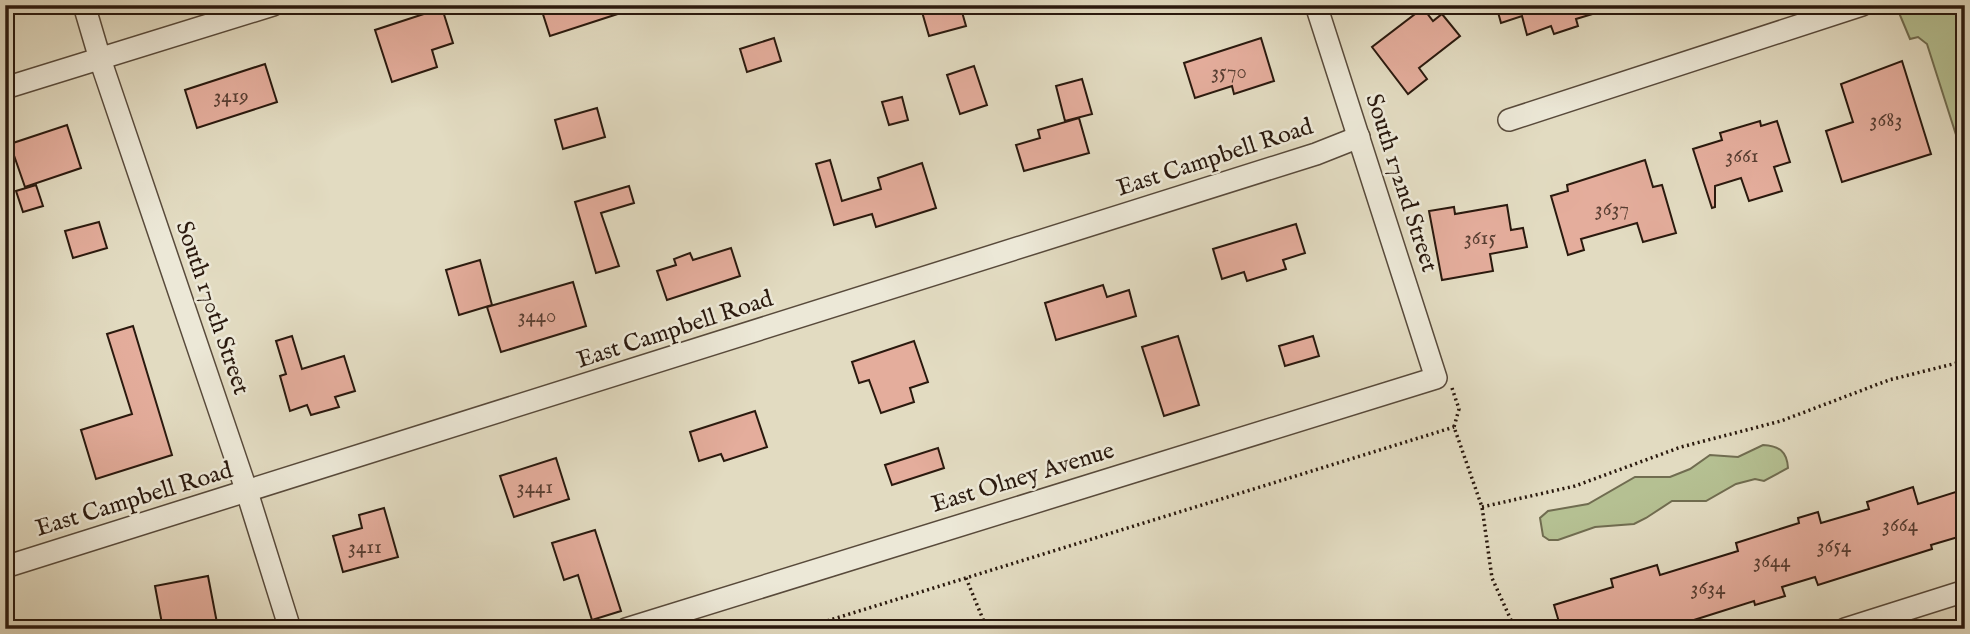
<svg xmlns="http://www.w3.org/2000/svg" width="1970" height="634" font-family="'IM FELL English',serif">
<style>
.green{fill:#b5c092;stroke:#706c50;stroke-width:2}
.building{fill:#e4ad9c;stroke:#2a190e;stroke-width:2}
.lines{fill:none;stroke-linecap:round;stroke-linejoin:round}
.minor-casing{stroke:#584a3b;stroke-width:24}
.path{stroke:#2a190e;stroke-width:3.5;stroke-dasharray:2 3.5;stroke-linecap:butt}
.minor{stroke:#ece8d7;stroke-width:21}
.labels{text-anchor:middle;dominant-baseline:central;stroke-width:5;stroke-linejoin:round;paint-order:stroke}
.number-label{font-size:21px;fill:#583e32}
.street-label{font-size:24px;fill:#2a190e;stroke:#ece8d7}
</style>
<rect width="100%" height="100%" fill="#e2dbc1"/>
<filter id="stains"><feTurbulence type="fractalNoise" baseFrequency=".00286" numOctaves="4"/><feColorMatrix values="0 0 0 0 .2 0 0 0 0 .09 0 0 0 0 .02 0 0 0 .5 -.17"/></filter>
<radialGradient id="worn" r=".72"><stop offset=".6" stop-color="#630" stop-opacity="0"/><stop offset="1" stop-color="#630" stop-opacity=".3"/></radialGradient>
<g class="green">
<path d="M 1905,5 L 1961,5 L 1965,17 L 1965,163 L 1927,44 L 1918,37 L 1910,39 L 1897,8 Z"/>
<path d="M 1763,445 C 1779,446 1787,451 1788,468 L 1764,481 L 1755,479 L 1736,484 L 1706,501 L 1672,501 L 1646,518 L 1634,524 L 1595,527 L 1558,540 L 1549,540 L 1543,536 L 1540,518 L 1548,511 L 1588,504 L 1635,477 L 1670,477 L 1690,469 L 1710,455 L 1738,457 Z"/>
</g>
<g class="building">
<path d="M 540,5 L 635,5 L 636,8 L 550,36 Z"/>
<path d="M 920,5 L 960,5 L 966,26 L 929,36 Z"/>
<path d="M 1496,5 L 1609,5 L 1609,9 L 1576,19 L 1578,26 L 1554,34 L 1551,26 L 1527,35 L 1522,16 L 1501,23 Z"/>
<path d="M 442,8 L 453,43 L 432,50 L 437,67 L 392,82 L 375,30 Z"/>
<path d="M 1423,8 L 1433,21 L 1442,14 L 1460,36 L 1419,68 L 1427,79 L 1408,94 L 1372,47 Z"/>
<path d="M 774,38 L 781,61 L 747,72 L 740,49 Z"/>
<path d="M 1261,38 L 1274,81 L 1234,94 L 1232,86 L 1195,98 L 1184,63 Z"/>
<path d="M 1902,61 L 1931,154 L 1842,182 L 1826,131 L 1853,122 L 1841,84 Z"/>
<path d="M 265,64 L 277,102 L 197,128 L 185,90 Z"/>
<path d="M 974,66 L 987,105 L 960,114 L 947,75 Z"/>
<path d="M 1082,79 L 1092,114 L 1065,121 L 1056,86 Z"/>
<path d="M 902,97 L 908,120 L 889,125 L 882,102 Z"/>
<path d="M 597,108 L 605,137 L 563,149 L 555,120 Z"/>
<path d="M 1079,118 L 1089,153 L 1024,171 L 1016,145 L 1040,138 L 1038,130 Z"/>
<path d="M 1760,121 L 1761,126 L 1777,121 L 1790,162 L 1774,167 L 1782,191 L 1749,201 L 1741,178 L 1715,186 L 1715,207 L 1712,208 L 1693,149 L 1722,140 L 1720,133 Z"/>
<path d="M 67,125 L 81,168 L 25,187 L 10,144 Z"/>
<path d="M 830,160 L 842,201 L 881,189 L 878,178 L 922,163 L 936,208 L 876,227 L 872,214 L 834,225 L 816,164 Z"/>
<path d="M 1645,160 L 1653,187 L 1662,185 L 1676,233 L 1643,242 L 1637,223 L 1581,239 L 1584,250 L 1568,255 L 1551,196 L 1568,191 L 1567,185 Z"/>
<path d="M 36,185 L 43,206 L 23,212 L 16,191 Z"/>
<path d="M 629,186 L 634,203 L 601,213 L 619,266 L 596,273 L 575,202 Z"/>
<path d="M 1507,205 L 1511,230 L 1523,228 L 1527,247 L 1490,254 L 1493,271 L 1442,280 L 1429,211 L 1454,207 L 1455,214 Z"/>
<path d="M 99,222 L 107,248 L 73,258 L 65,231 Z"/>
<path d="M 1296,224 L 1305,253 L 1283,260 L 1286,269 L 1247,281 L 1244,272 L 1222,279 L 1213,249 Z"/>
<path d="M 731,248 L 740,276 L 667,300 L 657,271 L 676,265 L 674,259 L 690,253 L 693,260 Z"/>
<path d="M 480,260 L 492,305 L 459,315 L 446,270 Z"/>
<path d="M 573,282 L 586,326 L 501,352 L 487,307 Z"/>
<path d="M 1103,285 L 1107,297 L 1129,290 L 1136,316 L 1056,340 L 1045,303 Z"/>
<path d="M 133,326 L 172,455 L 96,479 L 81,430 L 132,414 L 107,334 Z"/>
<path d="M 292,336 L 302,369 L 344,356 L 355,391 L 335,397 L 339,407 L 311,415 L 307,405 L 290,411 L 280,376 L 286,374 L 276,341 Z"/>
<path d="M 1178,336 L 1199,405 L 1164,416 L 1142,347 Z"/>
<path d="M 1313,336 L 1319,356 L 1285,366 L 1279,346 Z"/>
<path d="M 914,341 L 928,382 L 910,388 L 914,402 L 881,413 L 869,380 L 859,383 L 852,362 Z"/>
<path d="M 755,411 L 767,447 L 724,461 L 721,454 L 699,461 L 690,432 Z"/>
<path d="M 938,448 L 944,468 L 892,485 L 885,465 Z"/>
<path d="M 556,458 L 569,499 L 514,517 L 500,476 Z"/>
<path d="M 1913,487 L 1918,504 L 1965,489 L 1965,535 L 1931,545 L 1932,549 L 1818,585 L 1815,577 L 1782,587 L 1785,596 L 1755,605 L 1754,601 L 1675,626 L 1676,629 L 1561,629 L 1554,605 L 1613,587 L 1611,579 L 1657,565 L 1660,575 L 1738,551 L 1736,543 L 1799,523 L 1798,518 L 1818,512 L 1821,523 L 1869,509 L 1867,502 Z"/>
<path d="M 384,508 L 398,557 L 343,572 L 333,536 L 362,528 L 359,515 Z"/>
<path d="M 595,530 L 621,611 L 592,620 L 578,575 L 564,580 L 552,543 Z"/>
<path d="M 208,576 L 217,623 L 210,624 L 210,629 L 163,629 L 155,586 Z"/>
</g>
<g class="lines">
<g class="minor-casing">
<g id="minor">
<path d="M 84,5 L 100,59 L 247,492 L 290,629"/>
<path d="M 5,88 L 273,5"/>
<path d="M 1509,120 L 1862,5"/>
<path d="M 5,567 L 1316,154 L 1359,137"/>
<path d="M 626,629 L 1436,378 L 1316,5"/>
<path d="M 1845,629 L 1965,591"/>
</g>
</g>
<g class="path">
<path d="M 1452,388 L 1459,409 L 1454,427 L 1482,507 L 1492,578 L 1515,629"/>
<path d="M 1482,507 L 1575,486 L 1681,447 L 1781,421 L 1889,380 L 1965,361"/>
<path d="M 966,578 L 987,629"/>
<path d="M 801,629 L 1454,427"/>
</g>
<use href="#minor" class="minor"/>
</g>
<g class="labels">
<g class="number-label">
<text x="1229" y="72">3570</text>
<text x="231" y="96">3419</text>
<text x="1886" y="120">3683</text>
<text x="1742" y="156">3661</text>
<text x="1612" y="209">3637</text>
<text x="1480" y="238">3615</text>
<text x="537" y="316">3440</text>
<text x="535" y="487">3441</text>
<text x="1900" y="525">3664</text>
<text x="1834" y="546">3654</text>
<text x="365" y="547">3411</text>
<text x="1772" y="561">3644</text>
<text x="1708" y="588">3634</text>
</g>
<g class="street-label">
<text transform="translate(1215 158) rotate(-18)">East Campbell Road</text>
<text transform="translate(1401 183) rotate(72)">South 172nd Street</text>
<text transform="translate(212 308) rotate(71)">South 170th Street</text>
<text transform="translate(675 330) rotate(-18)">East Campbell Road</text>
<text transform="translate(1023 478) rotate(-17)">East Olney Avenue</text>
<text transform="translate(134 500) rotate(-17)">East Campbell Road</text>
</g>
</g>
<rect width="1970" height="634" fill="none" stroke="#e2dbc1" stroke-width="28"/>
<rect x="7" y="7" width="1956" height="620" fill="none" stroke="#2a190e" stroke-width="3.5"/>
<rect x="14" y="14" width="1942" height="606" fill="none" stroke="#2a190e" stroke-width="2"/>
<rect width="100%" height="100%" filter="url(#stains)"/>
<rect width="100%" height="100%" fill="url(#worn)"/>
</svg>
